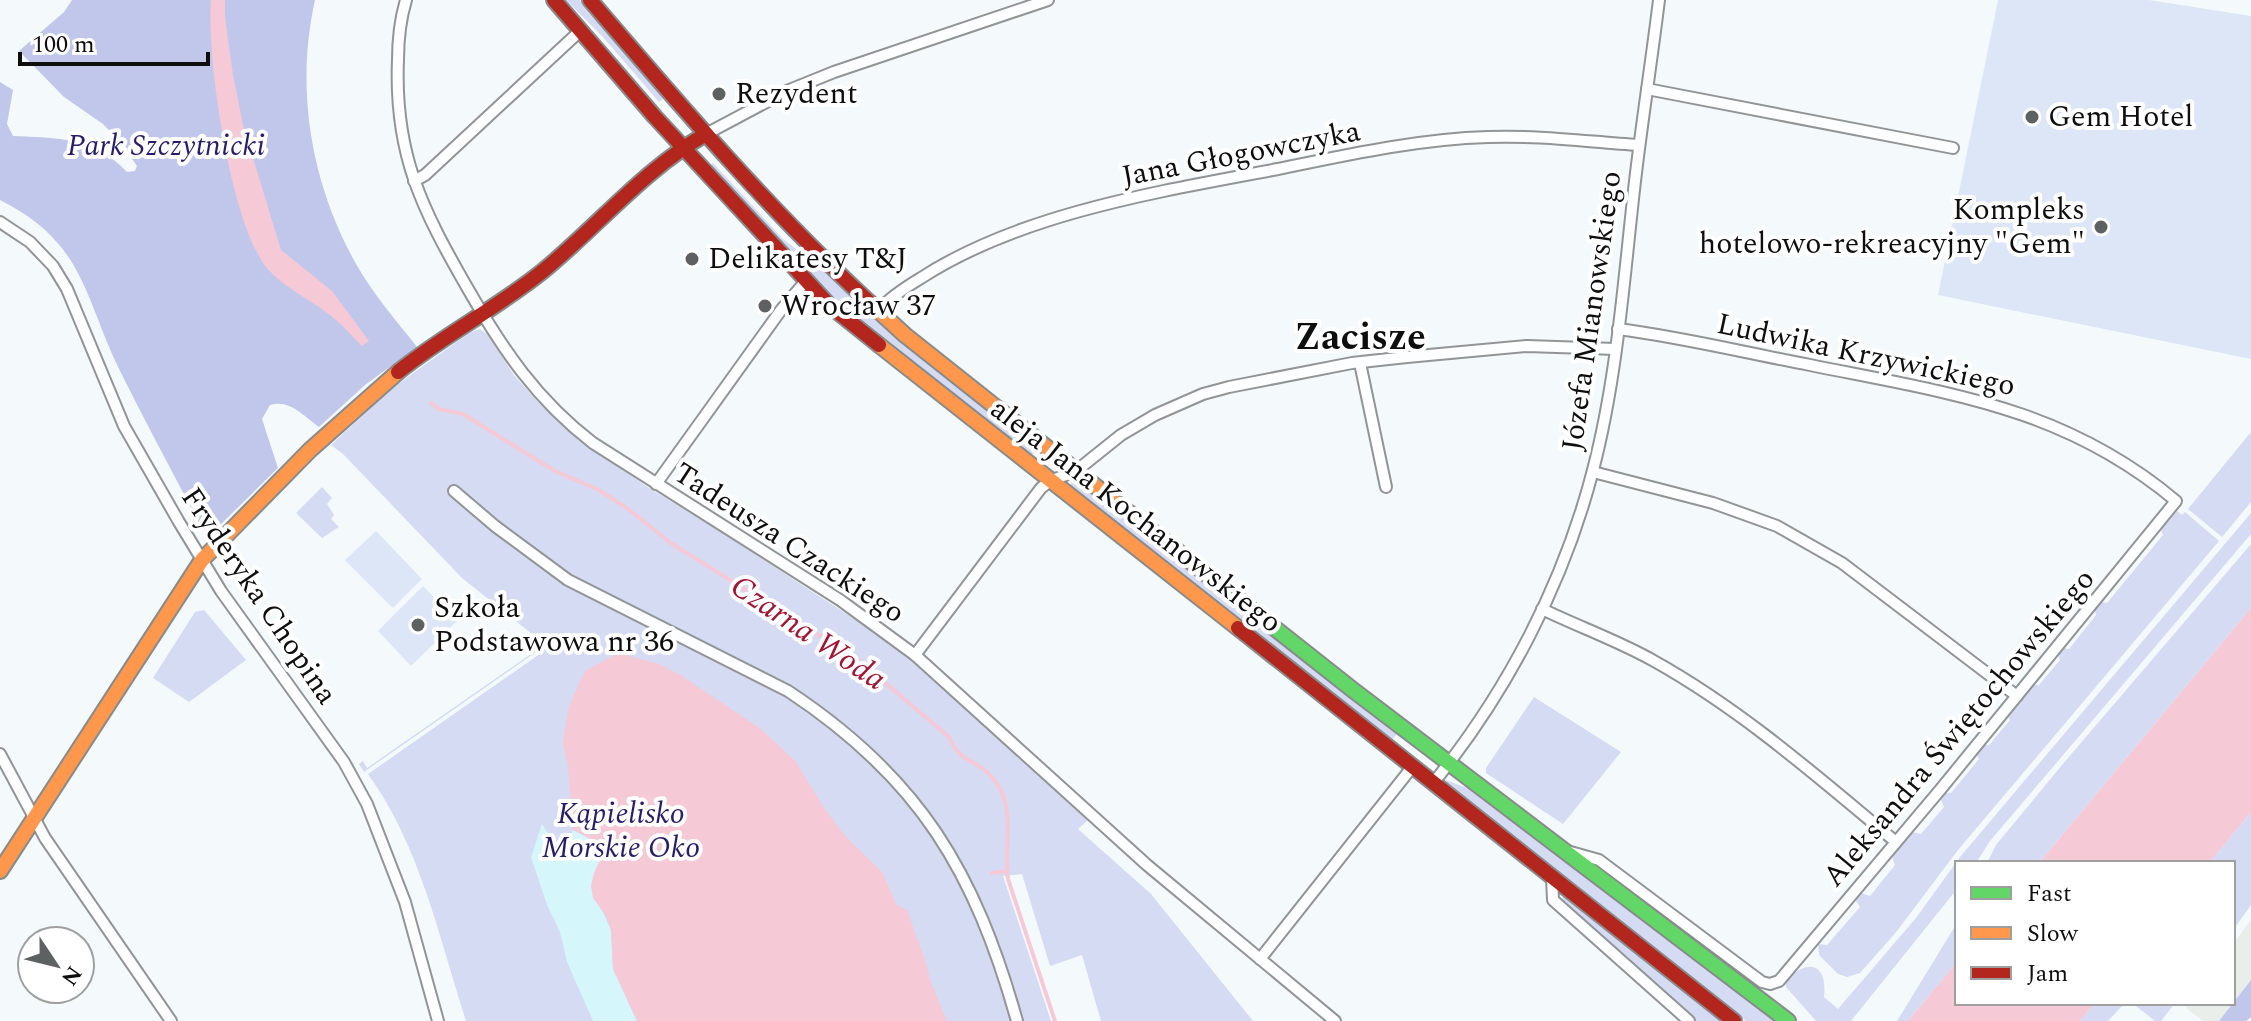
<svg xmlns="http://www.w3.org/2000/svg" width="2251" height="1021" font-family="Spectral,serif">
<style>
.industrial{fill:#eaeeea}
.green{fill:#d4dbf2}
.forest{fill:#c1c7ea}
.sand{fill:#d5f6fb}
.pitch{fill:#dde6f6}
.water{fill:#f6c9d6}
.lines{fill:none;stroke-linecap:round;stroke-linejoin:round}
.stream{stroke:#f6c9d6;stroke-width:4}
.street-casing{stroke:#929495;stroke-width:14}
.fast-casing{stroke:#888b8c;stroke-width:18}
.slow-casing{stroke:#888b8c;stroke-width:18}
.jam-casing{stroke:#888b8c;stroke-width:18}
.street{stroke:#fdfeff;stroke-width:10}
.fast{stroke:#63d668;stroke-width:14}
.slow{stroke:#ff974d;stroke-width:14}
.jam{stroke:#b3261e;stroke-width:14}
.poi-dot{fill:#5e6161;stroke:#fff;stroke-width:3}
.labels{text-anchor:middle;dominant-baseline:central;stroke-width:8;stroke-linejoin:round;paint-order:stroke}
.poi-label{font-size:30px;fill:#0e0e0e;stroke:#fff;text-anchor:start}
.park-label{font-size:30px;font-style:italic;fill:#281d68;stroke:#fff}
.street-label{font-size:30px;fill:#0e0e0e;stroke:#fff}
.water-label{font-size:32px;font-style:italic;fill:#a21533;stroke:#fff}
.district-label{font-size:38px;font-weight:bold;fill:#0e0e0e;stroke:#fff}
</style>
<rect width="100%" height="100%" fill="#f4fafc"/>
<path class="industrial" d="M 2251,920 L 2251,980 L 2219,1021 L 2203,1021 L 2186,1008 L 2190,1003 L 2233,1003 L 2233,944 Z"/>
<g class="green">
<path d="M 566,0 L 580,0 L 665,97 L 659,102 L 603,37 Z"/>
<path d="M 713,163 L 783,239 L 816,264 L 883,326 L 1037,449 L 1030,457 L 826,292 L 710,166 Z"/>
<path d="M 480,329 L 487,334 L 514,375 L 536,400 L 577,438 L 649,488 L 696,516 L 885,639 L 915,663 L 1089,819 L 1078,829 L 1151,894 L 1253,1021 L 1101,1021 L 1082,955 L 1050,966 L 1022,874 L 1003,876 L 1051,1021 L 466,1021 C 439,937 420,846 368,774 L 544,651 L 542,648 L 364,772 L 359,764 L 363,761 L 367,768 L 541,647 L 542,642 L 462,578 L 343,454 L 331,445 L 391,389 L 469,333 Z"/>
<path d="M 2251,432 L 2251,502 L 2222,537 L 2188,509 Z"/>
<path d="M 1072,481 L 1078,482 L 1397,734 L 1391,741 L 1074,491 L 1070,487 Z"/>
<path d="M 322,487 L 332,498 L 327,504 L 334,515 L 331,519 L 339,527 L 322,538 L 296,513 Z"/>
<path d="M 2177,511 L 2182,515 L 2185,512 L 2219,541 L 1958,850 L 1897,931 L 1860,973 L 1847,977 L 1838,974 L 1819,955 L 1818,944 L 1827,945 L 1860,907 L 1856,901 L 1861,893 L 1870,896 L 1895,865 L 1892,857 L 1912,832 L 1921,834 L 1944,807 L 1940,798 L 1945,793 L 1951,793 L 1979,759 L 1976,754 L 1984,745 L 1989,745 L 2010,720 L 2008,717 L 2033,685 L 2039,685 L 2060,660 L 2058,655 L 2063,648 L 2069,649 L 2096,615 L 2095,610 L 2101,602 L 2107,603 L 2163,535 L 2161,530 Z"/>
<path d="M 2251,513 L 2251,534 L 1990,841 L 1976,863 L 1957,863 L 1957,889 L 1851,1021 L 1816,1021 L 1786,987 L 1785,982 C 1806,958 1828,962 1824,997 L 1838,1009 L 1916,918 L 1960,857 Z"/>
<path d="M 2251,544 L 2251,608 L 2039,863 L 1987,863 L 1996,845 L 2062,765 Z"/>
<path d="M 204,610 L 246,660 L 189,702 L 153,678 L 195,612 Z"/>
<path d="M 1534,697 L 1621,752 L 1563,824 L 1486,773 L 1486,768 Z"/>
<path d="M 1446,780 L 1467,788 L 1778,1021 L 1746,1021 L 1446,784 Z"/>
<path d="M 2251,812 L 2251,905 L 2233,930 L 2233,863 L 2209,863 Z"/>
<path d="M 1566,896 L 1724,1021 L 1697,1021 L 1562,901 L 1563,897 Z"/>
<path d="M 1957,923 L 1957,962 L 1908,1021 L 1897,1021 Z"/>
<path d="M 2095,1003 L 2125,1003 L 2108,1021 L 2080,1021 Z"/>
<path d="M 2132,1003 L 2175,1003 L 2161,1021 L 2155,1021 Z"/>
</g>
<g class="forest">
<path d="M 72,0 L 315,0 C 295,89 311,183 355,262 C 372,293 396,320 417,347 L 365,385 L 319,427 C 304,416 289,399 270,405 L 262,419 L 278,468 L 216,529 L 208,532 L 203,530 C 175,477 147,425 120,371 C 83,295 85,243 0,200 L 0,82 L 13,90 L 7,124 L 13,136 C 58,138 94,137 127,172 L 135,171 L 137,166 L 122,144 L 103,124 L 64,97 L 19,51 L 64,12 Z"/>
<path d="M 2251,980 L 2251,1017 L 2246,1021 L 2219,1021 Z"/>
</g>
<path class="sand" d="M 542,824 L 561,854 L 573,830 L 606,847 L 591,886 L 611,930 L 613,969 L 637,1021 L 593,1021 L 567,962 L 560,932 L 547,905 L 531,857 Z"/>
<g class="pitch">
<path d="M 1998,0 L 2149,0 L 2251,16 L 2251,359 L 1938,295 Z"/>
<path d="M 376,531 L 422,579 L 393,608 L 345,560 Z"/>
<path d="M 423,586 L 457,621 L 411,666 L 378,631 Z"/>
</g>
<g class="water">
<path d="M 211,0 L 225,0 L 225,17 L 233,75 L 243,125 L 281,250 L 332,291 L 369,341 L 362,346 C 350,334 340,322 326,312 C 307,298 282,286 267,268 C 231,225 206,57 211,0 Z"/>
<path d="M 2251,608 L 2251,812 L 2209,863 L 2039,863 Z"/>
<path d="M 618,653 L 659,664 L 682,676 L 761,729 L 796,762 L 824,808 L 846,837 L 882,872 L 897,905 L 907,910 L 927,966 L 930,980 L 947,1021 L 637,1021 L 613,969 L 611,930 L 606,916 L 593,898 L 591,886 L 594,873 L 606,847 L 573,830 L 568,766 L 563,742 L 569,706 L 585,671 Z"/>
<path d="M 1957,962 L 1957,1003 L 2095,1003 L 2080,1021 L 1908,1021 Z"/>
</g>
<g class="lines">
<g class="stream">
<path d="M 431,403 L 439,409 L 463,414 L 555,471 L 599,490 L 628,509 L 672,544 L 856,658 L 949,737 C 960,765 978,757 996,782 C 1016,809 1003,848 1008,879 L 1055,1021"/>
<path d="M 992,873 L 1007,871"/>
</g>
<g class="street-casing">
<g id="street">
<path d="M 406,0 C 400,20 398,39 398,60 C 394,154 422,209 468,289 C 503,350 537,400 593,443 L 840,600 L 915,655 L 1147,865 L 1335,1021"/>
<path d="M 1647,89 L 1953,148"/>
<path d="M 706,134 L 787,91 L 834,72 L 1048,0"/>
<path d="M 414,181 L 425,175 L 580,31"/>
<path d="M 0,222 L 30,242 L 53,266 L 67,289 L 124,426 L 179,522 L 221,591 L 344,762 L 367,804 L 405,902 L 438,1021"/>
<path d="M 878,311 C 889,298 906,287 921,278 C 1021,213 1162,191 1278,169 C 1346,155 1418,139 1488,137 C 1538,135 1589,142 1639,145"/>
<path d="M 1360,363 L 1386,487"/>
<path d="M 1593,472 L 1713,503 L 1777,526 L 1842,563 L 2017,696"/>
<path d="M 656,484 L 781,310 L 805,282"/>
<path d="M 454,491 L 495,526 L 568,580 L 788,691 C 920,778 975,872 1017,1021"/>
<path d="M 1542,609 C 1579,627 1619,641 1654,661 C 1742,710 1819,778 1896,842"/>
<path d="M 915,655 L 1041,488 L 1050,481 L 1076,471 L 1121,435 L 1155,415 L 1203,394 L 1229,387 L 1352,363 L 1407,357 L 1527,346 L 1616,349"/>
<path d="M 0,754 L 45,838 L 171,1021"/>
<path d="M 1434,782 C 1507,692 1564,583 1593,470 C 1616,382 1623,290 1633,199 C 1640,133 1651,66 1659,0"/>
<path d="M 1567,851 L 1599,860 L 1762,982 L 1770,984 L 1779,981 L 1940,790 L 2176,501 C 2064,407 1948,393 1810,365 C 1746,353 1682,337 1618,329"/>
<path d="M 1552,877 L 1553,900 L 1689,1021"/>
<path d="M 1260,959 L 1413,766"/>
</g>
</g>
<g class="fast-casing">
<path id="fast" d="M 1210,577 L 1353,690 L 1788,1021"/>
</g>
<g class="slow-casing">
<g id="slow">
<path d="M 869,302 L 905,335 L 1210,577"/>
<path d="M 879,345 L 1238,628"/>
<path d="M 0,871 L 202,560 L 310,450 L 398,372"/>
</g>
</g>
<g class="jam-casing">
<g id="jam">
<path d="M 554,0 L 655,117 L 829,305 L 879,345"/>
<path d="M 590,0 C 679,104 768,209 869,302"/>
<path d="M 398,372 C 444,335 497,308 543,271 C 599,225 643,170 706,134"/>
<path d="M 1238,628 L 1734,1021"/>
</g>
</g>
<use href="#street" class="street"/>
<use href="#fast" class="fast"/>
<use href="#slow" class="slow"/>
<use href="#jam" class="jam"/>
</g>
<g class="poi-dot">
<circle cx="719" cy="94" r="8"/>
<circle cx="2032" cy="117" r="8"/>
<circle cx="2101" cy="227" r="8"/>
<circle cx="692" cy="259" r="8"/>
<circle cx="765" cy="306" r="8"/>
<circle cx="418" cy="625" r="8"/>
</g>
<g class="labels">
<g class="poi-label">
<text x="735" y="94">Rezydent</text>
<text x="2048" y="117">Gem Hotel</text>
<text x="2085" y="210" text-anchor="end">Kompleks<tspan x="2085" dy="34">hotelowo-rekreacyjny "Gem"</tspan></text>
<text x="708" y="259">Delikatesy T&amp;J</text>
<text x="781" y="306">Wrocław 37</text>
<text x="434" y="608">Szkoła<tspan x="434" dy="34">Podstawowa nr 36</tspan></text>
</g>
<g class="park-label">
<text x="166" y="146">Park Szczytnicki</text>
<text x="621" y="814">Kąpielisko<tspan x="621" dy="34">Morskie Oko</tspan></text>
</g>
<g class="street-label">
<text transform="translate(1241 154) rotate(-11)">Jana Głogowczyka</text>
<text transform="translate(1592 311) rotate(-82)">Józefa Mianowskiego</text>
<text transform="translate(1866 355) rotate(12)">Ludwika Krzywickiego</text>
<text transform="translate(1136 516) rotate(38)">aleja Jana Kochanowskiego</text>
<text transform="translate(789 543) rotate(33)">Tadeusza Czackiego</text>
<text transform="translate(259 596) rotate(56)">Fryderyka Chopina</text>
<text transform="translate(1959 728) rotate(-50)">Aleksandra Świętochowskiego</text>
</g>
<g class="water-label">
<text transform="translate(808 633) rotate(34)">Czarna Woda</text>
</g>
<g class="district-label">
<text x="1360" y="338">Zacisze</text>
</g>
</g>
<rect x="1955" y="861" width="280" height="144" fill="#ffffff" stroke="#9f9f9f" stroke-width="2"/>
<rect x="1971" y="887" width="40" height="12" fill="#63d668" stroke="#9f9f9f" stroke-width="2"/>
<text x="2027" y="901" font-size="24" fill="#0e0e0e">Fast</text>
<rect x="1971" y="927" width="40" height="12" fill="#ff974d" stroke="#9f9f9f" stroke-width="2"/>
<text x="2027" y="941" font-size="24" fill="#0e0e0e">Slow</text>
<rect x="1971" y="967" width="40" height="12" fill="#b3261e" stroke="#9f9f9f" stroke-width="2"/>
<text x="2027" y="981" font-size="24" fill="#0e0e0e">Jam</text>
<g transform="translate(56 965) rotate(125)"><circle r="38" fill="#ffffff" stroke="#9f9f9f" stroke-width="2"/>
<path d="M0-6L14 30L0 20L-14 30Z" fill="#5e6161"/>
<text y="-12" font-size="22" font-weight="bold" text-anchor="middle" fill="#0e0e0e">N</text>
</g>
<path d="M20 52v12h188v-12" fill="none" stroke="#0e0e0e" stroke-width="4"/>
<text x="32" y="52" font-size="24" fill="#0e0e0e" stroke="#ffffff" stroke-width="6" paint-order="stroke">100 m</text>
</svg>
